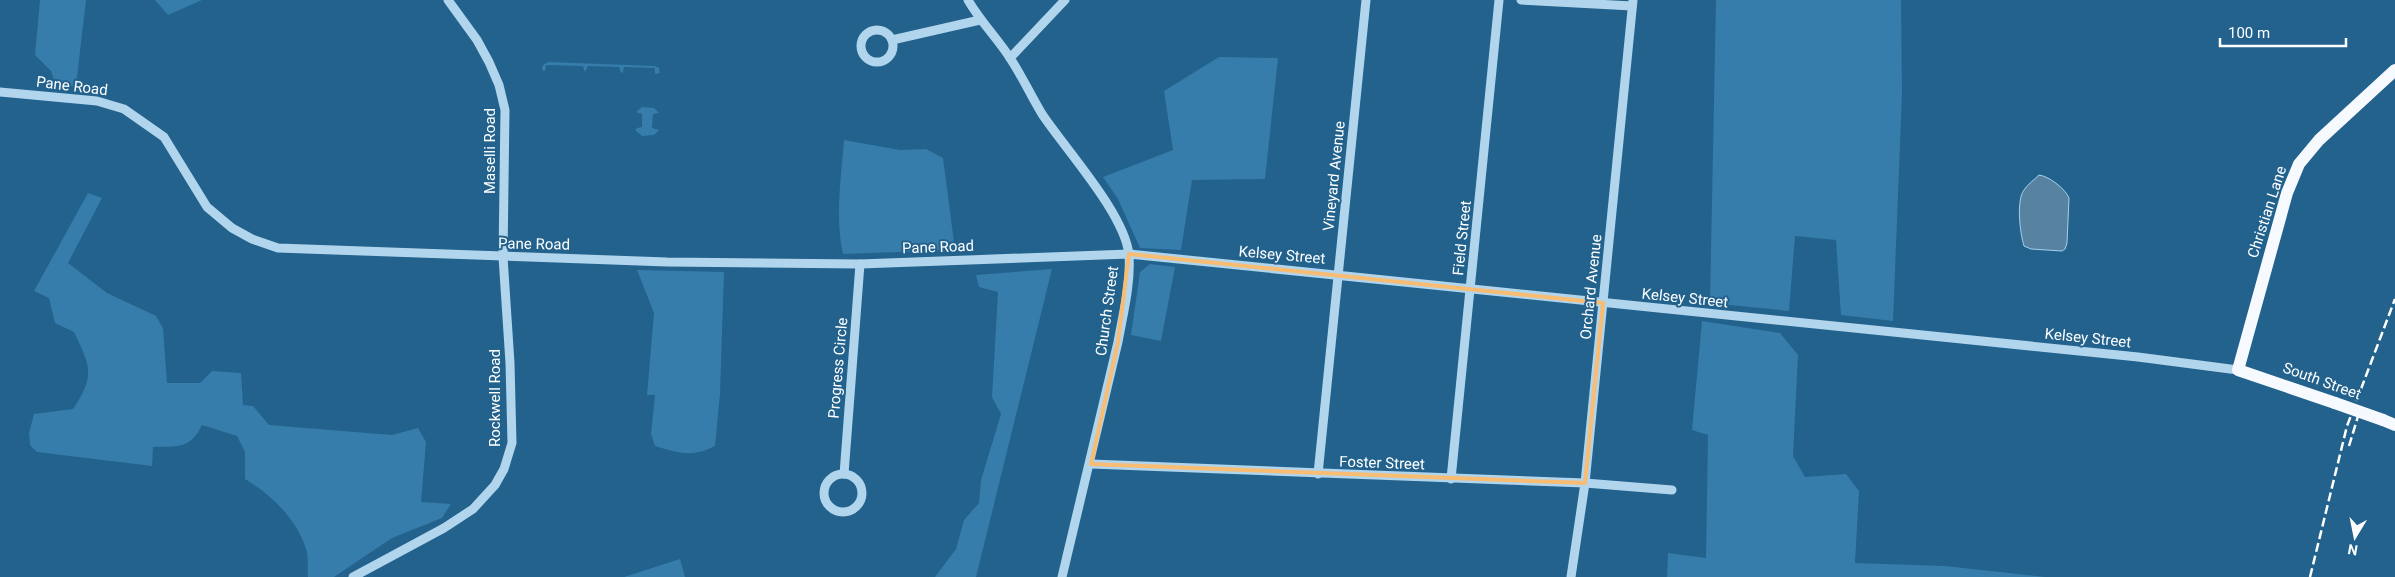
<svg xmlns="http://www.w3.org/2000/svg" width="2395" height="577" font-family="Roboto,sans-serif">
<style>
.green{fill:#367dab}
.water{fill:#5783a0;stroke:#a4d1ed}
.lines{fill:none;stroke-linecap:round;stroke-linejoin:round}
.minor{stroke:#b1d5ec;stroke-width:9}
.major{stroke:#f6faff;stroke-width:12}
.rail{stroke:#fff;stroke-width:2.5;stroke-dasharray:9 4;stroke-linecap:butt}
.major-bridge{stroke:#f6faff;stroke-width:12}
.marked{fill:none;stroke:#f8bc72;stroke-width:4;stroke-linejoin:round}
.labels{text-anchor:middle;dominant-baseline:central;stroke-width:4;stroke-linejoin:round;paint-order:stroke}
.street-label{font-size:15px;fill:#fff;stroke:#22628d}
</style>
<rect width="100%" height="100%" fill="#22628d"/>
<g class="green">
<path d="M 40,0 L 86,0 L 77,77 L 74,87 L 54,80 L 51,71 L 35,55 Z"/>
<path d="M 155,0 L 202,0 L 168,15 Z"/>
<path d="M 1716,0 L 1901,0 L 1902,94 L 1893,321 L 1841,315 L 1836,240 L 1795,236 L 1789,311 L 1710,303 Z"/>
<path d="M 1219,57 L 1278,58 L 1265,179 L 1192,180 L 1181,250 L 1140,248 L 1118,199 L 1103,177 L 1173,150 L 1164,91 Z"/>
<path d="M 548,62 L 655,66 L 659,68 L 660,73 L 655,74 L 655,68 L 624,67 L 623,72 L 621,73 L 619,67 L 588,66 L 585,72 L 583,66 L 546,65 L 545,71 L 542,70 L 543,65 Z"/>
<path d="M 642,107 L 654,108 L 659,113 L 653,114 L 652,128 L 659,130 L 654,135 L 642,136 L 635,130 L 637,128 L 642,127 L 642,114 L 636,112 Z"/>
<path d="M 844,140 L 900,150 L 926,149 L 943,158 L 955,250 L 843,254 C 835,217 841,178 844,140 Z"/>
<path d="M 88,193 L 102,198 L 68,263 L 107,293 L 156,316 L 163,328 L 167,383 L 200,383 L 212,371 L 241,373 L 243,405 L 253,406 L 269,425 L 392,435 L 418,428 L 426,442 L 421,502 L 451,504 L 442,518 L 392,538 L 334,577 L 308,577 C 307,568 309,557 306,549 C 297,519 271,495 245,479 L 245,452 L 237,436 L 202,425 C 190,450 177,446 153,447 L 152,466 L 37,452 L 30,445 L 29,433 L 34,414 L 73,409 C 96,375 90,366 74,332 L 55,323 L 49,298 L 34,291 Z"/>
<path d="M 1150,264 L 1175,267 L 1161,341 L 1131,335 L 1140,272 Z"/>
<path d="M 1052,269 L 976,577 L 935,577 L 956,549 L 964,520 L 979,503 L 981,480 L 1001,414 L 992,397 L 998,292 L 979,287 L 976,275 Z"/>
<path d="M 637,270 L 724,272 L 720,394 L 715,446 C 693,458 678,453 655,446 L 651,434 L 655,395 L 647,395 L 654,313 Z"/>
<path d="M 1702,321 L 1780,333 L 1798,355 L 1793,456 L 1805,477 L 1846,474 L 1859,491 L 1855,563 L 1945,566 L 2045,577 L 1667,577 L 1668,553 L 1706,558 L 1708,435 L 1692,430 Z"/>
<path d="M 680,559 L 685,577 L 624,577 Z"/>
</g>
<path class="water" d="M 2039,175 C 2048,176 2065,188 2069,198 L 2067,243 L 2065,249 L 2062,251 L 2031,249 L 2024,246 C 2020,233 2016,201 2024,190 C 2028,184 2034,180 2039,175 Z"/>
<g class="lines">
<g class="minor">
<path d="M 968,0 C 980,21 997,38 1010,58 C 1022,76 1031,96 1042,114 C 1066,150 1125,214 1129,255 C 1131,284 1123,314 1118,342 L 1062,577"/>
<path d="M 1521,0 L 1632,6"/>
<circle cx="877" cy="46" r="16"/>
<path d="M 892,40 L 980,20"/>
<path d="M 1010,58 L 1065,0"/>
<path d="M 0,92 L 97,101 L 124,109 L 164,137 L 207,207 L 232,228 L 252,239 L 278,248 L 667,262 L 860,264 L 1129,254 L 2138,357 L 2238,370"/>
<path d="M 1091,464 L 1585,483 L 1672,490"/>
<circle cx="843" cy="493" r="19"/>
<path d="M 844,474 L 860,264"/>
<path d="M 1318,474 L 1366,0"/>
<path d="M 1451,479 L 1499,0"/>
<path d="M 353,577 L 444,528 L 473,509 L 495,485 L 504,469 L 512,443 L 510,363 L 503,257 L 505,110 L 499,85 L 489,62 L 477,40 L 448,0"/>
<path d="M 1571,577 L 1585,483 L 1633,0"/>
</g>
<g class="major">
<path d="M 2335,403 L 2238,370 L 2287,193 L 2299,164 L 2319,140 L 2395,70"/>
<path d="M 2383,420 L 2395,425"/>
</g>
<g class="rail">
<path d="M 2349,446 L 2359,413"/>
<path d="M 2310,577 L 2347,426 L 2395,299"/>
</g>
<path class="major-bridge" d="M 2335,403 L 2383,420"/>
</g>
<path class="marked" d="M 1129,254 L 1603,303 L 1585,483 L 1091,464 L 1118,342 Z"/>
<g class="labels">
<g class="street-label">
<text transform="translate(72 86) rotate(7)">Pane Road</text>
<text transform="translate(490 151) rotate(-90)">Maselli Road</text>
<text transform="translate(1334 176) rotate(-84)">Vineyard Avenue</text>
<text transform="translate(2267 212) rotate(-72)">Christian Lane</text>
<text transform="translate(1462 238) rotate(-84)">Field Street</text>
<text transform="translate(534 244) rotate(1)">Pane Road</text>
<text transform="translate(938 247) rotate(-2)">Pane Road</text>
<text transform="translate(1282 255) rotate(5)">Kelsey Street</text>
<text transform="translate(1591 287) rotate(-84)">Orchard Avenue</text>
<text transform="translate(1685 298) rotate(6)">Kelsey Street</text>
<text transform="translate(1107 311) rotate(-82)">Church Street</text>
<text transform="translate(2088 338) rotate(6)">Kelsey Street</text>
<text transform="translate(838 368) rotate(-85)">Progress Circle</text>
<text transform="translate(2322 381) rotate(20)">South Street</text>
<text transform="translate(495 398) rotate(-90)">Rockwell Road</text>
<text transform="translate(1382 463) rotate(2)">Foster Street</text>
</g>
</g>
<g transform="translate(2355 537) rotate(190)" stroke="#22628d" stroke-width="4" paint-order="stroke">
<path d="M0-4L9 19L0 12L-9 19Z" fill="#ffffff"/>
<text y="-8" font-size="14" font-weight="bold" text-anchor="middle" fill="#ffffff">N</text>
</g>
<path d="M2220 38v8h126v-8" fill="none" stroke="#ffffff" stroke-width="2.5"/>
<text x="2228" y="38" font-size="15" fill="#ffffff" stroke="#22628d" stroke-width="4" paint-order="stroke">100 m</text>
</svg>
